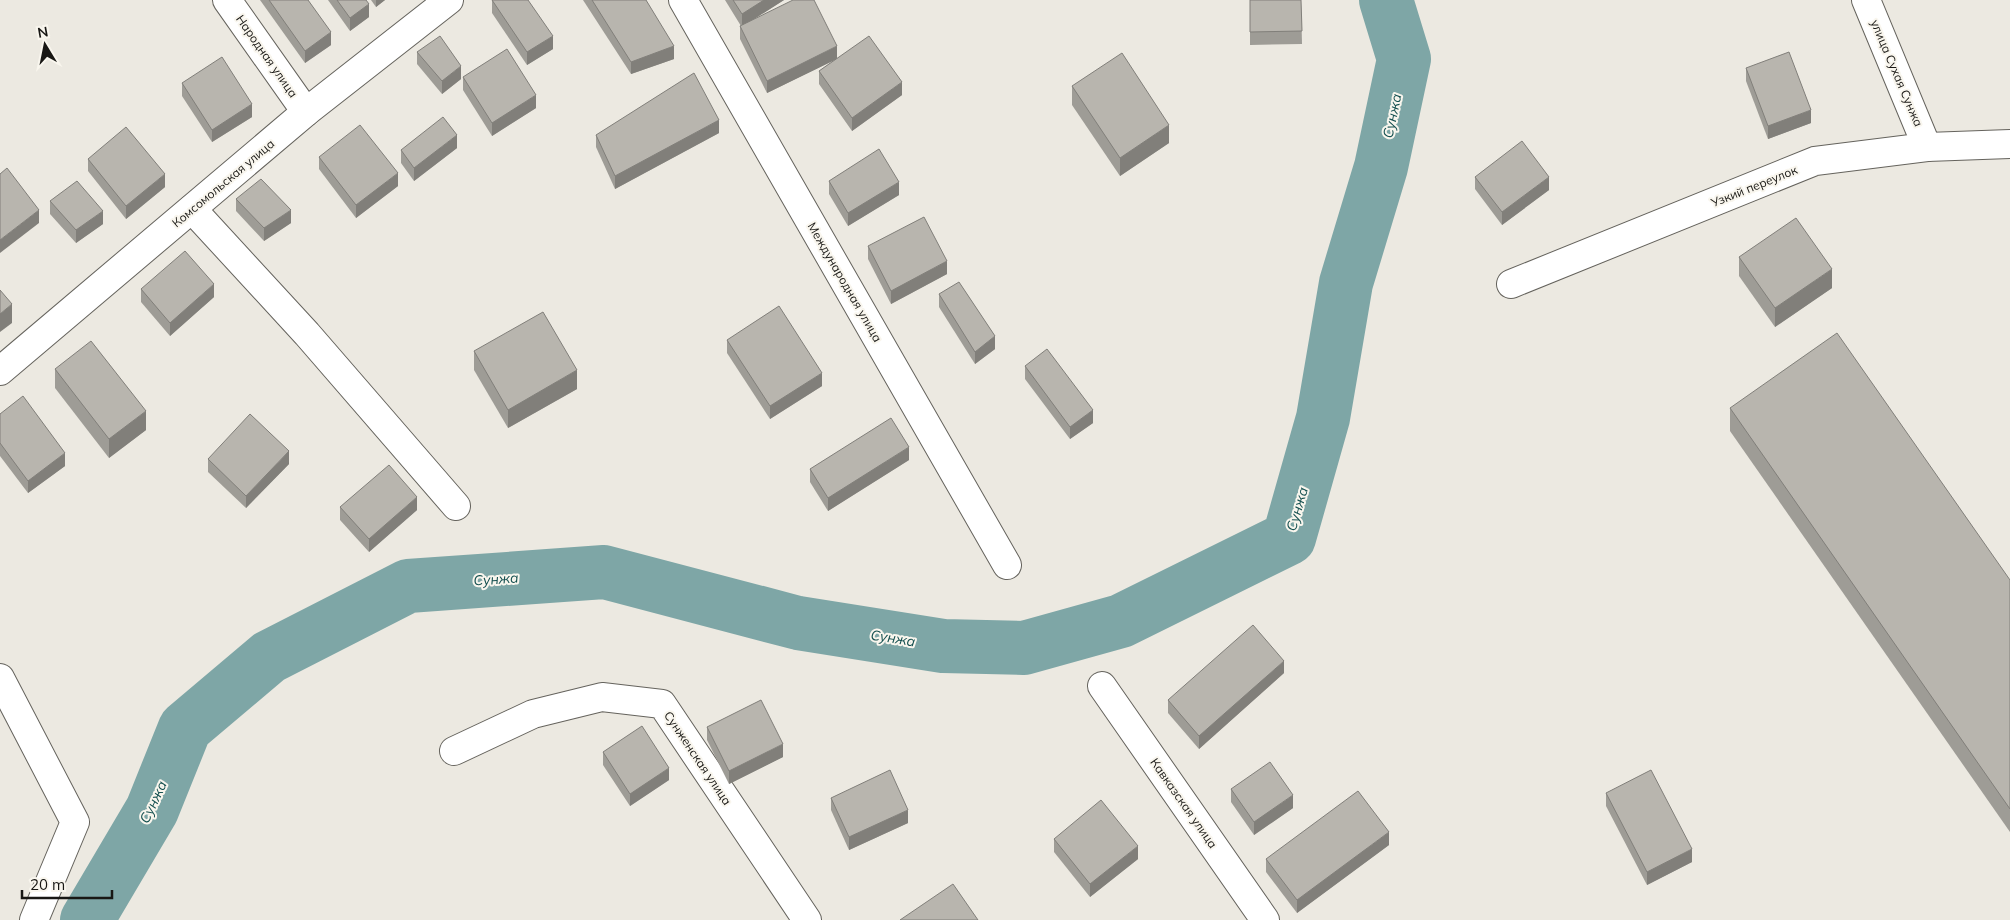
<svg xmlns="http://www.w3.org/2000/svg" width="2010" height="920" font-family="Mulish,sans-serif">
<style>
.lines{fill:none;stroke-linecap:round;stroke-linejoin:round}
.river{stroke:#7ea6a6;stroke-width:54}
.minor-casing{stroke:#65635d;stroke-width:30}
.minor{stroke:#fff;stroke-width:28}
.wall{fill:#9e9c96}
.shaded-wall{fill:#817f7a}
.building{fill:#b8b5ae;stroke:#817f7a}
.labels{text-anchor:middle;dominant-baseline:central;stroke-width:4;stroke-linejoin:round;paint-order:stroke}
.street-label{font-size:12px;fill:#181714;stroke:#f9f6ee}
.water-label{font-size:14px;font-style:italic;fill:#155050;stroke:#f9f6ee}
</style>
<rect width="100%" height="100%" fill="#ece9e1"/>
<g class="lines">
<path class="river" d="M 87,920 L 152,810 L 185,728 L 269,657 L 408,586 L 604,572 L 798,623 L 943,646 L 1024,648 L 1121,621 L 1289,538 L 1323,418 L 1346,283 L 1381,167 L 1404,59 L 1386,0"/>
<g class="minor-casing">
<g id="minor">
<path d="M 227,0 L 306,112"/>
<path d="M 683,0 L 1007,565"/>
<path d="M 1866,0 L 1927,147"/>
<path d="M 192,209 L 307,334 L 456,506"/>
<path d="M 1511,284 L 1815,161 L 1927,147 L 2010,144"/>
<path d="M 0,371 L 306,112 L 449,0"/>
<path d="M 0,678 L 75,822 L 34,920"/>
<path d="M 1102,686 L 1265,920"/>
<path d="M 454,751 L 533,714 L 602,697 L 662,704 L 807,920"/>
</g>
</g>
<use href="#minor" class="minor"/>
</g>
<g class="wall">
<path d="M 260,0 L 308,0 L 331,45 L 305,63 Z"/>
<path d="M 328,0 L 366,0 L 369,17 L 350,31 Z"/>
<path d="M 371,0 L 385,0 L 376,7 Z"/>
<path d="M 492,0 L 553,49 L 527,65 L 492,13 Z"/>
<path d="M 583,0 L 646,0 L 674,59 L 631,74 Z"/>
<path d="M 725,0 L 784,0 L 750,21 L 837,58 L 902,95 L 852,131 L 819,84 L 819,71 L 836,59 L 767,93 L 740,39 L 740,26 L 741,26 Z"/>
<path d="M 1250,0 L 1301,0 L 1302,44 L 1250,45 Z"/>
<path d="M 417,52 L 461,79 L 442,94 L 417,64 Z"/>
<path d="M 1746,68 L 1811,123 L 1768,139 L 1746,81 Z"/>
<path d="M 463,77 L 536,108 L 492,136 L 463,90 Z"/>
<path d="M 182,83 L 252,117 L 212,142 L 182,96 Z"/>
<path d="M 1072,86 L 1169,143 L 1120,176 L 1072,105 Z"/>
<path d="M 719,133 L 615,189 L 596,147 L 596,135 Z"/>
<path d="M 457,148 L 414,181 L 401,163 L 401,150 Z"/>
<path d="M 319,157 L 398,186 L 356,218 L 319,169 Z"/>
<path d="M 88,159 L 165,187 L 126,219 L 88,171 Z"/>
<path d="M 1475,177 L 1549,190 L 1502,225 L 1475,189 Z"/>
<path d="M 829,181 L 899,195 L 848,226 L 829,194 Z"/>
<path d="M 236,199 L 291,223 L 264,241 L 236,211 Z"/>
<path d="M 50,201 L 103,224 L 76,243 L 50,214 Z"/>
<path d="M 868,246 L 947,274 L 891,304 L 868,259 Z"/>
<path d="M 1739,257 L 1832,288 L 1775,327 L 1739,276 Z"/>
<path d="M 141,289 L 214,297 L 170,336 L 141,302 Z"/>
<path d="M 939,294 L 995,349 L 975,364 L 939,307 Z"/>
<path d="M 727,340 L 822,386 L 770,419 L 727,353 Z"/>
<path d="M 474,351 L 577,389 L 508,428 L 474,370 Z"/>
<path d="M 1025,366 L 1093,423 L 1070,439 L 1025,379 Z"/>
<path d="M 55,369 L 146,430 L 109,458 L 55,388 Z"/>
<path d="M 1730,408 L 2010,580 L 2010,832 L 1730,431 Z"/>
<path d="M 0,414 L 65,466 L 28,493 L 0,456 Z"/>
<path d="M 208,459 L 289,464 L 246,508 L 208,472 Z"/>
<path d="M 909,460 L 828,511 L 810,482 L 810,469 Z"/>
<path d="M 340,507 L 417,510 L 369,552 L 340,520 Z"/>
<path d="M 1284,673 L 1199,749 L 1168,713 L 1168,700 Z"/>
<path d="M 707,727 L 783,757 L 729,784 L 707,740 Z"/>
<path d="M 603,752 L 669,780 L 630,806 L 603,765 Z"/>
<path d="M 1231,789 L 1293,808 L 1254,835 L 1231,802 Z"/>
<path d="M 1606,793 L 1692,862 L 1647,885 L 1606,806 Z"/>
<path d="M 831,798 L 908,823 L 849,850 L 831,810 Z"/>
<path d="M 1054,839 L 1138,859 L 1090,897 L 1054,852 Z"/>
<path d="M 1389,845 L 1297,913 L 1266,872 L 1266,859 Z"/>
</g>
<g class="shaded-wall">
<path d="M 376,0 L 385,0 L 376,7 Z"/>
<path d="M 764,0 L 784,0 L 742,27 L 742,14 Z"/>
<path d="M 369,4 L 369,17 L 350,31 L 350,18 Z"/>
<path d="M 331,32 L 331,45 L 305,63 L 305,51 Z"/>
<path d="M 553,36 L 553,49 L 527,65 L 527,52 Z"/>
<path d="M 674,46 L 674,59 L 631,74 L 631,62 Z"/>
<path d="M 837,46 L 837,59 L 767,93 L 767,81 Z"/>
<path d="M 461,66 L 461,79 L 442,94 L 442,81 Z"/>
<path d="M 902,82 L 902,95 L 852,131 L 852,118 Z"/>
<path d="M 536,95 L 536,108 L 492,136 L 492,123 Z"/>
<path d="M 252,104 L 252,117 L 212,142 L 212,130 Z"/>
<path d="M 1811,110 L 1811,123 L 1768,139 L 1768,126 Z"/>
<path d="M 719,120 L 719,133 L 615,189 L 615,176 Z"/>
<path d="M 1169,125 L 1169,143 L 1120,176 L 1120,158 Z"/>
<path d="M 457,135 L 457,148 L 414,181 L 414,168 Z"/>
<path d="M 398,173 L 398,186 L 356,218 L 356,205 Z"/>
<path d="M 165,174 L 165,187 L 126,219 L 126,206 Z"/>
<path d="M 1549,177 L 1549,190 L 1502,225 L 1502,212 Z"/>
<path d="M 899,182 L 899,195 L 848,226 L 848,213 Z"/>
<path d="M 39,210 L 39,223 L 0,253 L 0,240 Z"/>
<path d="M 291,210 L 291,223 L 264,241 L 264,228 Z"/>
<path d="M 103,211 L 103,224 L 76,243 L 76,230 Z"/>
<path d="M 947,261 L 947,274 L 891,304 L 891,291 Z"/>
<path d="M 1832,269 L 1832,288 L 1775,327 L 1775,308 Z"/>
<path d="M 214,284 L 214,297 L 170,336 L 170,323 Z"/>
<path d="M 12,304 L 12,323 L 0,332 L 0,314 Z"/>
<path d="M 995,336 L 995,349 L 975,364 L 975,352 Z"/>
<path d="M 577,370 L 577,389 L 508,428 L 508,410 Z"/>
<path d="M 822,373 L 822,386 L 770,419 L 770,406 Z"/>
<path d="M 1093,410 L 1093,423 L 1070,439 L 1070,427 Z"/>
<path d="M 146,411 L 146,430 L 109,458 L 109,439 Z"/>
<path d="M 909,447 L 909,460 L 828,511 L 828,498 Z"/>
<path d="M 289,451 L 289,464 L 246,508 L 246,496 Z"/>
<path d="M 65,453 L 65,466 L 28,493 L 28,481 Z"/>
<path d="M 417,497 L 417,510 L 369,552 L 369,539 Z"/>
<path d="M 1284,661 L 1284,673 L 1199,749 L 1199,736 Z"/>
<path d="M 783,744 L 783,757 L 729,784 L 729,771 Z"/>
<path d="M 669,768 L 669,780 L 630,806 L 630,794 Z"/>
<path d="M 1293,795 L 1293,808 L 1254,835 L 1254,822 Z"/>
<path d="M 908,810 L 908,823 L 849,850 L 849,837 Z"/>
<path d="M 1389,832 L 1389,845 L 1297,913 L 1297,900 Z"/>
<path d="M 1138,846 L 1138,859 L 1090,897 L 1090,884 Z"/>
<path d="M 1692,849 L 1692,862 L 1647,885 L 1647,872 Z"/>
</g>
<g class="building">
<path d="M 269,0 L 308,0 L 331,32 L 305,51 Z"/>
<path d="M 337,0 L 366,0 L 369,4 L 350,18 Z"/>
<path d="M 492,0 L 528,0 L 553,36 L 527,52 Z"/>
<path d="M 592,0 L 646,0 L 674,46 L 631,62 Z"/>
<path d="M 733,0 L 764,0 L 742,14 Z"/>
<path d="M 793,0 L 814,0 L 837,46 L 767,81 L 740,26 Z"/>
<path d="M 1250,0 L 1301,0 L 1302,31 L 1250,32 Z"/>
<path d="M 440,36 L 461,66 L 442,81 L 417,52 Z"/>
<path d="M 869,36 L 902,82 L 852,118 L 819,71 Z"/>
<path d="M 507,49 L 536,95 L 492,123 L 463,77 Z"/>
<path d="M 1789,52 L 1811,110 L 1768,126 L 1746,68 Z"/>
<path d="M 1122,53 L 1169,125 L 1120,158 L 1072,86 Z"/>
<path d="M 222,57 L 252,104 L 212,130 L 182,83 Z"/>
<path d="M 694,73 L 719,120 L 615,176 L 596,135 Z"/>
<path d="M 443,117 L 457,135 L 414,168 L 401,150 Z"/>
<path d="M 360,125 L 398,173 L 356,205 L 319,157 Z"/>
<path d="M 126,127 L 165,174 L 126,206 L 88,159 Z"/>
<path d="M 1522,141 L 1549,177 L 1502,212 L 1475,177 Z"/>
<path d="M 879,149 L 899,182 L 848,213 L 829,181 Z"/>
<path d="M 7,168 L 39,210 L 0,240 L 0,174 Z"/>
<path d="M 261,179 L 291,210 L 264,228 L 236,199 Z"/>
<path d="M 77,181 L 103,211 L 76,230 L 50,201 Z"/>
<path d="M 924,217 L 947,261 L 891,291 L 868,246 Z"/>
<path d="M 1796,218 L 1832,269 L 1775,308 L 1739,257 Z"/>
<path d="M 185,251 L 214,284 L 170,323 L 141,289 Z"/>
<path d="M 959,282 L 995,336 L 975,352 L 939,294 Z"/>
<path d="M 0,290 L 12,304 L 0,314 Z"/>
<path d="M 779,306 L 822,373 L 770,406 L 727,340 Z"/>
<path d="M 543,312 L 577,370 L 508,410 L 474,351 Z"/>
<path d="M 1837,333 L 2010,580 L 2010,809 L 1730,408 Z"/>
<path d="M 91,341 L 146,411 L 109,439 L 55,369 Z"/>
<path d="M 1047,349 L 1093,410 L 1070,427 L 1025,366 Z"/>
<path d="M 23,396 L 65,453 L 28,481 L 0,443 L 0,414 Z"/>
<path d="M 250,414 L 289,451 L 246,496 L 208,459 Z"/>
<path d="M 891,418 L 909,447 L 828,498 L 810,469 Z"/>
<path d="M 389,465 L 417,497 L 369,539 L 340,507 Z"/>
<path d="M 1253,625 L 1284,661 L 1199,736 L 1168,700 Z"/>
<path d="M 761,700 L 783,744 L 729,771 L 707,727 Z"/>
<path d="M 642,726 L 669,768 L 630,794 L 603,752 Z"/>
<path d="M 1270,762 L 1293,795 L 1254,822 L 1231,789 Z"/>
<path d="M 890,770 L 908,810 L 849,837 L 831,798 Z"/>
<path d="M 1651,770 L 1692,849 L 1647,872 L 1606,793 Z"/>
<path d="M 1358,791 L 1389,832 L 1297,900 L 1266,859 Z"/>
<path d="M 1101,800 L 1138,846 L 1090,884 L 1054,839 Z"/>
<path d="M 953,884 L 978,920 L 900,920 Z"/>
</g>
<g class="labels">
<g class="street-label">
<text transform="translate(267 56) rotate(55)">Народная улица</text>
<text transform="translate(1897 73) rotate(67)">улица Сухая Сунжа</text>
<text transform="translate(223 183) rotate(-40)">Комсомольская улица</text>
<text transform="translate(1754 186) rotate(-22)">Узкий переулок</text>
<text transform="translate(845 282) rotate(60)">Международная улица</text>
<text transform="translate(698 758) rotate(56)">Сунженская улица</text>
<text transform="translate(1184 803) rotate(55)">Кавказская улица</text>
</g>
<g class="water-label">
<text transform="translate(1392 116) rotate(-78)">Сунжа</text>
<text transform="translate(1297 509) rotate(-74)">Сунжа</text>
<text transform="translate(496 579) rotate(-4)">Сунжа</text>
<text transform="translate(893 638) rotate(9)">Сунжа</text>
<text transform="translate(153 802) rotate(-65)">Сунжа</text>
</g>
</g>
<g transform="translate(45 45) rotate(350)" stroke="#f9f6ee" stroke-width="4" paint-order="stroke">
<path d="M0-4L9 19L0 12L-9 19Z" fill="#181714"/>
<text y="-8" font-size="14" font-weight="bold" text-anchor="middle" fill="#181714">N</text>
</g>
<path d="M22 890v8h90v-8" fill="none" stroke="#181714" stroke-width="2.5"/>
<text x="30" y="890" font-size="15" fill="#181714" stroke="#f9f6ee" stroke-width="4" paint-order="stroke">20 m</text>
</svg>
